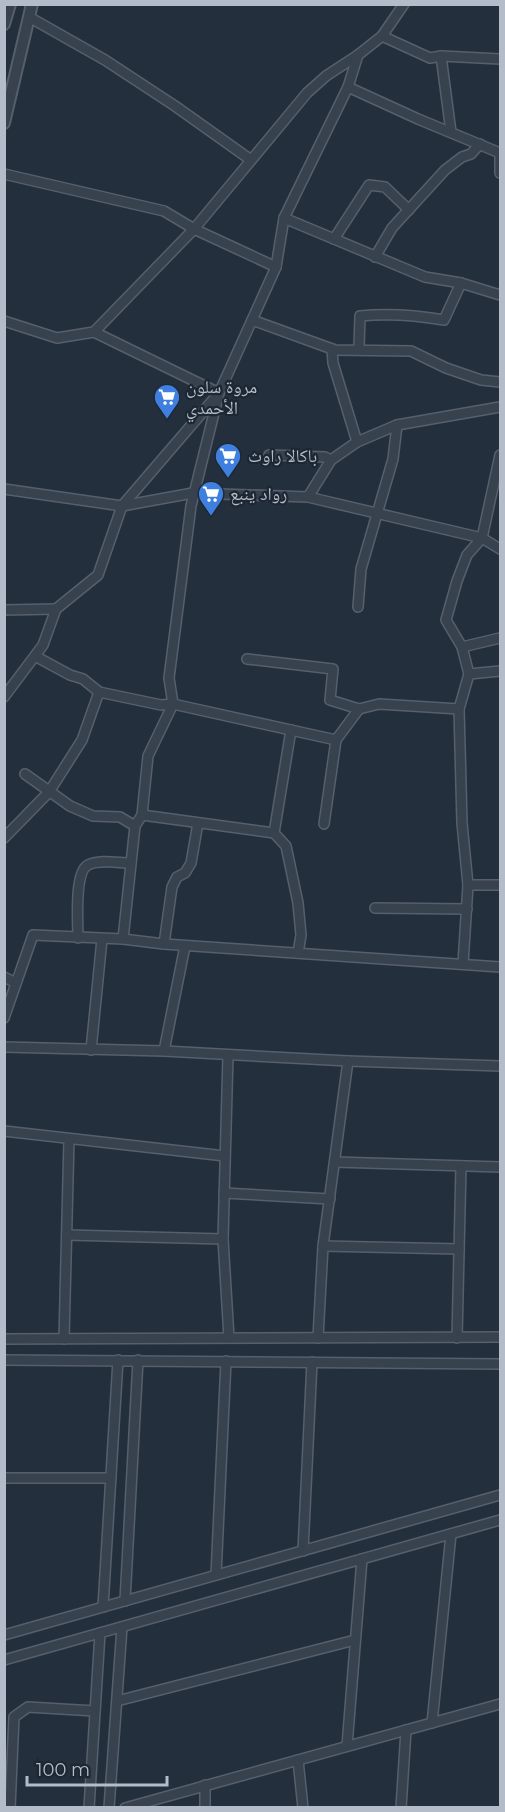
<svg xmlns="http://www.w3.org/2000/svg" width="505" height="1812" font-family="Montserrat,'Noto Naskh Arabic',sans-serif">
<style>
.lines{fill:none;stroke-linecap:round;stroke-linejoin:round}
.minor-casing{stroke:#565f6c;stroke-width:12}
.tertiary-casing{stroke:#565f6c;stroke-width:14}
.minor{stroke:#38414e;stroke-width:9}
.tertiary{stroke:#38414e;stroke-width:10}
.labels{text-anchor:middle;dominant-baseline:central;stroke-width:4.5;stroke-linejoin:round;paint-order:stroke}
.poi-label{font-size:18px;fill:#b4bcc9;stroke:#1d2633;text-anchor:start}
</style>
<rect width="100%" height="100%" fill="#242f3e"/>
<g class="lines">
<g class="minor-casing">
<g id="minor">
<path d="M 29,17 L 105,60 L 175,106 L 251,160"/>
<path d="M 382,36 L 430,58 L 441,56 L 451,132"/>
<path d="M 441,56 L 500,59"/>
<path d="M 348,87 L 418,119 L 500,153"/>
<path d="M 500,153 L 500,173"/>
<path d="M 4,174 L 164,211 L 194,229 L 276,267"/>
<path d="M 284,218 L 425,277 L 461,283 L 500,295"/>
<path d="M 334,239 L 369,185 L 385,187 L 409,210"/>
<path d="M 375,257 L 392,228 L 445,170 L 462,157 L 471,154 L 480,144"/>
<path d="M 252,320 L 335,350 L 411,351 L 446,368 L 481,380 L 500,382"/>
<path d="M 4,321 L 57,338 L 94,332 L 194,229 L 307,93 L 326,76 L 358,55"/>
<path d="M 359,347 L 360,316 C 389,313 415,315 444,320 L 461,283"/>
<path d="M 332,349 L 333,363 L 357,442"/>
<path d="M 269,455 L 325,457 L 331,460"/>
<path d="M 4,489 L 122,506 L 193,493 L 308,497 L 482,538 L 500,549"/>
<path d="M 308,497 L 331,460 L 357,442 L 397,425 L 500,407"/>
<path d="M 358,607 L 361,569 L 393,459 L 397,425"/>
<path d="M 4,610 L 56,609"/>
<path d="M 462,647 L 500,638"/>
<path d="M 35,656 L 70,675 L 83,679 L 99,692 L 161,705 L 173,704 L 336,740"/>
<path d="M 247,659 L 333,669 L 330,700 L 359,709 L 379,704 L 459,709"/>
<path d="M 469,674 L 500,671"/>
<path d="M 4,697 L 43,645 L 56,609 L 98,575 L 122,506 L 219,393 L 94,332"/>
<path d="M 25,774 L 70,806 L 93,816 L 120,817 L 135,826"/>
<path d="M 142,815 L 274,833 L 291,730"/>
<path d="M 324,824 L 336,740 L 359,709"/>
<path d="M 274,833 L 286,846 L 298,903 L 301,935 L 298,953"/>
<path d="M 4,838 L 49,792 L 82,740 L 99,692"/>
<path d="M 468,885 L 500,885"/>
<path d="M 375,908 L 467,909"/>
<path d="M 78,938 C 78,923 74,872 88,865 C 99,859 119,863 131,863"/>
<path d="M 123,939 L 135,826 L 142,815 L 148,756 L 173,704 L 169,678 L 191,506 L 219,393 L 276,267 L 284,218 L 348,87 L 358,55 L 382,36 L 404,4"/>
<path d="M 164,944 L 172,887 L 177,877 L 185,873 L 191,863 L 198,823"/>
<path d="M 463,964 L 468,885 L 462,823 L 459,709 L 469,674 L 462,647 L 446,620 L 457,581 L 467,555 L 482,538 L 500,455"/>
<path d="M 4,977 L 16,983"/>
<path d="M 4,1018 L 33,935 L 123,939 L 164,944 L 500,967"/>
<path d="M 4,1047 L 164,1051 L 348,1061 L 500,1066"/>
<path d="M 91,1050 L 102,939"/>
<path d="M 164,1051 L 185,946"/>
<path d="M 228,1055 L 223,1239 L 229,1338"/>
<path d="M 4,1131 L 225,1156"/>
<path d="M 335,1162 L 500,1167"/>
<path d="M 224,1193 L 330,1199"/>
<path d="M 67,1235 L 223,1239"/>
<path d="M 323,1246 L 459,1249"/>
<path d="M 318,1338 L 323,1246 L 348,1061"/>
<path d="M 457,1338 L 461,1166"/>
<path d="M 4,1339 L 500,1337"/>
<path d="M 64,1339 L 69,1139"/>
<path d="M 4,1360 L 500,1364"/>
<path d="M 4,1478 L 111,1478"/>
<path d="M 303,1551 L 312,1362"/>
<path d="M 216,1575 L 226,1361"/>
<path d="M 125,1601 L 138,1360"/>
<path d="M 103,1607 L 118,1360"/>
<path d="M 4,1635 L 500,1495"/>
<path d="M 4,1660 L 500,1520"/>
<path d="M 117,1701 L 355,1640"/>
<path d="M 432,1723 L 451,1534"/>
<path d="M 347,1746 L 362,1559"/>
<path d="M 298,1760 L 303,1808"/>
<path d="M 10,1808 L 14,1717 L 28,1707 L 95,1711"/>
<path d="M 89,1808 L 100,1633"/>
<path d="M 109,1808 L 122,1627"/>
<path d="M 125,1808 L 500,1704"/>
<path d="M 205,1808 L 205,1785"/>
<path d="M 401,1808 L 406,1730"/>
</g>
</g>
<g class="tertiary-casing">
<g id="tertiary">
<path d="M 4,24 L 10,4"/>
<path d="M 4,123 L 32,4"/>
</g>
</g>
<use href="#minor" class="minor"/>
<use href="#tertiary" class="tertiary"/>
</g>
<defs>
<g id="supermarket-pin" transform="scale(1.35)"><path d="M0 17L-7.5 6A9.5 9.5 0 1 1 7.5 6Z" fill="#3f7fe0" stroke="#1d2633"/><path d="M-6-5.5h2.5l.6 2H6L4.5 2H-2.5L-4.4-4H-6ZM-1.5 3.2a1.3 1.3 0 1 0 .1 0ZM3 3.2a1.3 1.3 0 1 0 .1 0Z" fill="#fff"/></g>
</defs>
<g fill-rule="evenodd">
<use href="#supermarket-pin" x="167" y="397"/>
<use href="#supermarket-pin" x="228" y="456"/>
<use href="#supermarket-pin" x="211" y="494"/>
</g>
<g class="labels">
<g class="poi-label">
<text x="186" y="387">مروة سلون<tspan x="186" dy="21">الأحمدي</tspan></text>
<text x="248" y="456">باكالا راوث</text>
<text x="230" y="494">رواد ينبع</text>
</g>
</g>
<rect width="505" height="1812" fill="none" stroke="#b4bcc9" stroke-width="12"/>
<path d="M27 1776v9h140v-9" fill="none" stroke="#b4bcc9" stroke-width="3"/>
<text x="36" y="1776" font-size="18" fill="#b4bcc9" stroke="#1d2633" stroke-width="4.5" paint-order="stroke">100 m</text>
</svg>
